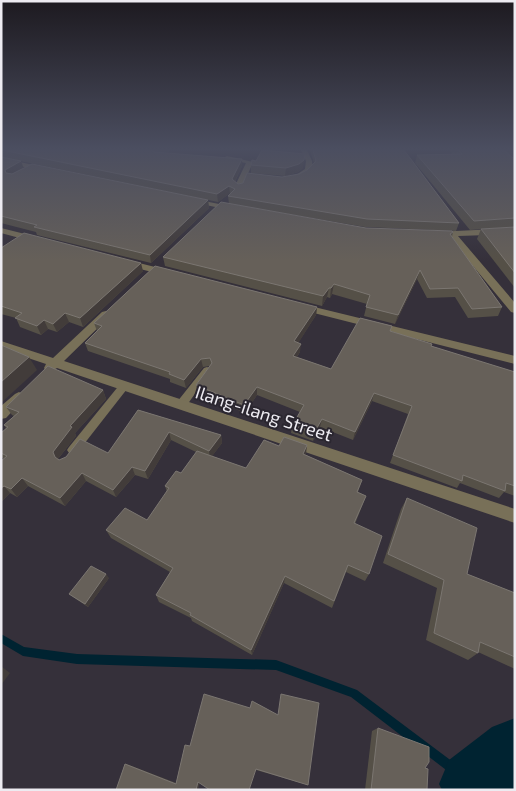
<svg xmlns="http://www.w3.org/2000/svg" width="516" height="791" font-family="'Exo 2',sans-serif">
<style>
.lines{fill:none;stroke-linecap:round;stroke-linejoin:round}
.stream{fill:#002331;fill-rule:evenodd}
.river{fill:#002331;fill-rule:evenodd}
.lane{fill:#787058;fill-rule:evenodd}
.street{fill:#787058;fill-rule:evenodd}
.wall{fill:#555047}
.shaded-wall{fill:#423c3a}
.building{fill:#666059;stroke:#7b7671}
.labels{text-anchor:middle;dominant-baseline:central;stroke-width:4;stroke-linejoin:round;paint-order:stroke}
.street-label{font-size:18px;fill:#edebf1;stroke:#2b2730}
</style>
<rect width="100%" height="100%" fill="#35303a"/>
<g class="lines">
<path class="stream" d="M 1,634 L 24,647 L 77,654 L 276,660 L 357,690 L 477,780 L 478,784 L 478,790 L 467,790 L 467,786 L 351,697 L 276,670 L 77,664 L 23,656 L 1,643 Z"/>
<path class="river" d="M 515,718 L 515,790 L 442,790 L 439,784 L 449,760 L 492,727 Z"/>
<g class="lane">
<path d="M 207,367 L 210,368 L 212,370 L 210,372 L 185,408 L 177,408 L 176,405 L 177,402 L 204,368 Z"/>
<path d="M 124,382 L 129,386 L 127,389 L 77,453 L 73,455 L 69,453 L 67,450 L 69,447 L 121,383 Z"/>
</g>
<g class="street">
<path d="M 301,150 L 307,150 L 312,161 L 313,169 L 304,179 L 296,181 L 292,179 L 293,177 L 305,169 L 306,161 Z"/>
<path d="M 227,156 L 253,162 L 241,190 L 234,188 L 246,163 L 225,159 L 225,157 Z"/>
<path d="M 1,158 L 43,167 L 47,169 L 43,171 L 1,162 Z"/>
<path d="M 189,198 L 234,207 L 238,209 L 234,211 L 192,202 L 189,202 Z"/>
<path d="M 1,228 L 41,238 L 42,240 L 38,243 L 1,233 Z"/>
<path d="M 515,228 L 515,234 L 458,236 L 515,303 L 515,313 L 511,312 L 449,237 L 436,238 L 432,235 L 436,232 Z"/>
<path d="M 127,260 L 171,271 L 173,273 L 168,276 L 124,265 L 124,261 Z"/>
<path d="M 302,304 L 515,356 L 515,364 L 298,309 L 297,307 L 298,305 Z"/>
<path d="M 106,311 L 110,312 L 111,314 L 110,316 L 64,361 L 515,509 L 515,523 L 57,368 L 50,372 L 46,371 L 44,368 L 46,364 L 1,349 L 1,341 L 53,358 L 102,312 Z"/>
<path d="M 19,392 L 23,394 L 25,397 L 23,400 L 6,418 L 1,419 L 1,406 L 15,394 Z"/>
</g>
</g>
<g class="wall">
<path d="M 1,150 L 169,150 L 169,152 L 155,152 L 242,166 L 235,182 L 238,184 L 299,174 L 307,170 L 314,163 L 310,150 L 404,150 L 459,223 L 456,231 L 365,227 L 229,204 L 228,196 L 230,194 L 230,193 L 218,202 L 1,157 Z"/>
<path d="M 450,150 L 515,150 L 515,227 L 470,230 L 415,163 L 417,155 L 452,154 Z"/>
<path d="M 1,157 L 23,168 L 208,200 L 209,208 L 151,263 L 37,235 L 36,232 L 1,223 Z"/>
<path d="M 251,165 L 303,168 L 298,172 L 285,176 L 251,173 Z"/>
<path d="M 515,227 L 515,288 L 477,239 L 481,229 Z"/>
<path d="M 366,228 L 453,232 L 452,237 L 502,307 L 498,316 L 468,318 L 455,297 L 427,298 L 417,279 L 395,324 L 364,316 L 367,304 L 332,294 L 330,298 L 327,297 L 322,306 L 165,266 L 163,257 Z"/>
<path d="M 1,248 L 143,271 L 83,327 L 69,322 L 57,332 L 48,329 L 41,335 L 20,327 L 16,318 L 1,314 Z"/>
<path d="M 317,307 L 316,315 L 298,343 L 300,352 L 297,357 L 331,369 L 391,331 L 431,346 L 515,372 L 515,496 L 504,492 L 499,498 L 460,483 L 457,488 L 390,463 L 408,414 L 372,401 L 353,440 L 320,427 L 313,441 L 291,433 L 292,426 L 300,412 L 257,395 L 245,413 L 198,393 L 196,385 L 210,366 L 203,367 L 186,388 L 170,382 L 170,379 L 88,351 L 85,343 L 97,331 L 94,323 Z"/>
<path d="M 103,390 L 106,399 L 75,433 L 76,436 L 58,459 L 59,460 L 108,453 L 138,410 L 221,435 L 222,443 L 212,456 L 246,468 L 279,446 L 306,455 L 362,480 L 358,492 L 366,496 L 355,524 L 369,574 L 365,581 L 346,572 L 332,608 L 284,583 L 252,655 L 192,621 L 191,618 L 159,602 L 156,595 L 170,572 L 111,538 L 106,530 L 147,520 L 167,492 L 165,486 L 181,473 L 196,452 L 171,440 L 148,479 L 135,475 L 116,497 L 86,481 L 65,506 L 28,486 L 17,497 L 10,493 L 1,502 L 1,461 L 4,459 L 1,457 L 1,433 L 6,428 L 4,425 L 14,416 L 12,415 L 6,407 Z"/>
<path d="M 407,498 L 467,574 L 515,593 L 515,669 L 478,652 L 478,653 L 468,660 L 426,640 L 437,588 L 383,563 L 401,509 Z"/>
<path d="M 109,578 L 88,607 L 73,597 L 69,594 Z"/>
<path d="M 378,728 L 425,768 L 427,790 L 365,790 L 372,731 Z"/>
<path d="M 185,745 L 308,785 L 256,770 L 200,783 L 116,790 L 125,764 L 129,765 L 176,783 Z"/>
</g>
<g class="shaded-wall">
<path d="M 305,154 L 303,168 L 298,172 L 285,176 L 286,168 Z"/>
<path d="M 242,159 L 242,166 L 232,187 L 232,179 Z"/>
<path d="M 21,161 L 24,169 L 9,181 L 5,170 Z"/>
<path d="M 229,186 L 230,193 L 218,202 L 217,194 Z"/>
<path d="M 208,200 L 209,208 L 151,263 L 150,255 Z"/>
<path d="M 141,263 L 143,271 L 83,327 L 80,318 Z"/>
<path d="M 420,270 L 417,279 L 395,324 L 398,315 Z"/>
<path d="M 334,284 L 332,294 L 330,298 L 331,288 Z"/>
<path d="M 329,288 L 327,297 L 322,306 L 323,296 Z"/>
<path d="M 317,307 L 316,315 L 294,350 L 294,341 Z"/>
<path d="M 65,313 L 69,322 L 57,332 L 53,324 Z"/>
<path d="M 44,320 L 48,329 L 41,335 L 37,326 Z"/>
<path d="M 301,344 L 300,352 L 292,364 L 293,356 Z"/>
<path d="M 29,357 L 37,370 L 1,403 L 1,382 Z"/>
<path d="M 201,359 L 203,367 L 186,388 L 184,380 Z"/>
<path d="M 257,387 L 257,395 L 245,413 L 244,405 Z"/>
<path d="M 103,390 L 106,399 L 75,433 L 76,436 L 57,460 L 55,457 L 53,452 L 70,426 Z"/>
<path d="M 374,393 L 372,401 L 353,440 L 355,432 Z"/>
<path d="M 322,419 L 320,427 L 313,441 L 314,433 Z"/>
<path d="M 169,432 L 171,440 L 148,479 L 145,471 Z"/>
<path d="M 221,435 L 222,443 L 210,459 L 209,451 Z"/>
<path d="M 307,445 L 306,454 L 302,463 L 303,454 Z"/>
<path d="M 132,467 L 135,475 L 116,497 L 113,490 Z"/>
<path d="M 82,473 L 86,481 L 65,506 L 60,498 Z"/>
<path d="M 22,478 L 28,486 L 17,497 L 11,489 Z"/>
<path d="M 4,486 L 10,493 L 1,502 L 1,488 Z"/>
<path d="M 106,574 L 109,578 L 88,607 L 85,604 Z"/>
<path d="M 285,576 L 284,583 L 252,655 L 251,650 Z"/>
<path d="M 1,666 L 10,673 L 1,685 Z"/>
<path d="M 125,764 L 129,765 L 178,784 L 176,784 Z"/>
<path d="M 198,782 L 200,782 L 198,790 L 196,790 Z"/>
</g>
<g class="building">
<path d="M 2,150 L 152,150 L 154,152 L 242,159 L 232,179 L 238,184 L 243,183 L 247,173 L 282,177 L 299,174 L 307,170 L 316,161 L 313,150 L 404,150 L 459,223 L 367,219 L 228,196 L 235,189 L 229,186 L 217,194 Z"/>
<path d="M 262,150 L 305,154 L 304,160 L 299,164 L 286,168 L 251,165 L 252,160 L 256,161 Z"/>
<path d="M 458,150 L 504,150 L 515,160 L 515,218 L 474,221 L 417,155 L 462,154 Z"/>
<path d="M 1,157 L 21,161 L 5,170 L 6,173 L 12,174 L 32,164 L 208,200 L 150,255 L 34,227 L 37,225 L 1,216 Z"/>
<path d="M 221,202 L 366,228 L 452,231 L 453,232 L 450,234 L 502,307 L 472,309 L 458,288 L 430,289 L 420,270 L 398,315 L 366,307 L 370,295 L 334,284 L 331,288 L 329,288 L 323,296 L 163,257 Z"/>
<path d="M 515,227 L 515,273 L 481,229 Z"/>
<path d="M 24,233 L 141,263 L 80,318 L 65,313 L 53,324 L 44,320 L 37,326 L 15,318 L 22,313 L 1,306 L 1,248 Z"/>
<path d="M 155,266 L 317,307 L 294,341 L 301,344 L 293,356 L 331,369 L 360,318 L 392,326 L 390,331 L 432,344 L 431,346 L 515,372 L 515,486 L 506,483 L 505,491 L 463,475 L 462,481 L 393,455 L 412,406 L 374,393 L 355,432 L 322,419 L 314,433 L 292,426 L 304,405 L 257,387 L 244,405 L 196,385 L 212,363 L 210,358 L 201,359 L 184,380 L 169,374 L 170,372 L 85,343 L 102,326 L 94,323 Z"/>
<path d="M 1,345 L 29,357 L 1,382 Z"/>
<path d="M 48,366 L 103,390 L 70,426 L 72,427 L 53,452 L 55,457 L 59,460 L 66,457 L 80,439 L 108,453 L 138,410 L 221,435 L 209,451 L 169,432 L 145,471 L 132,467 L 113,490 L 82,473 L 60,498 L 22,478 L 11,489 L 4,486 L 1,488 L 1,461 L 7,456 L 1,453 L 1,433 L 8,427 L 4,425 L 19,412 L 6,407 Z"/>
<path d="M 284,437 L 307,445 L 303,454 L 362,480 L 357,492 L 366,496 L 354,523 L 382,536 L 369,574 L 348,565 L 334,601 L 285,576 L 251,650 L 190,615 L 191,613 L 156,595 L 173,568 L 106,530 L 125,508 L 147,520 L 169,488 L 165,486 L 176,471 L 181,473 L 197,451 L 246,468 L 264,440 L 279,446 Z"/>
<path d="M 407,498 L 477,528 L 467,574 L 515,593 L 515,657 L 480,642 L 478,653 L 434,633 L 444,580 L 388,554 Z"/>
<path d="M 91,566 L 106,574 L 85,604 L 69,594 Z"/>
<path d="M 204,694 L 250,708 L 252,701 L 278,715 L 281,694 L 319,703 L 308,785 L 256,769 L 249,790 L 210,790 L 198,782 L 196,790 L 116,790 L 125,764 L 176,784 L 185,745 L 190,746 Z"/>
<path d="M 378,728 L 429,747 L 429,762 L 425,768 L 428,769 L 427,790 L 371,790 Z"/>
</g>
<linearGradient id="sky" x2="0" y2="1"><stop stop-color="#1d1a20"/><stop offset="0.57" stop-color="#4b4e60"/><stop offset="1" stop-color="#4b4e60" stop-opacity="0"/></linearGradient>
<rect width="516" height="261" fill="url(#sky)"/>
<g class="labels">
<g class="street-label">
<text transform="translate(264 413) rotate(18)">Ilang-ilang Street</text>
</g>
</g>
<rect width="516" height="791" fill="none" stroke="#edebf1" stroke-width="5"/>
</svg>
